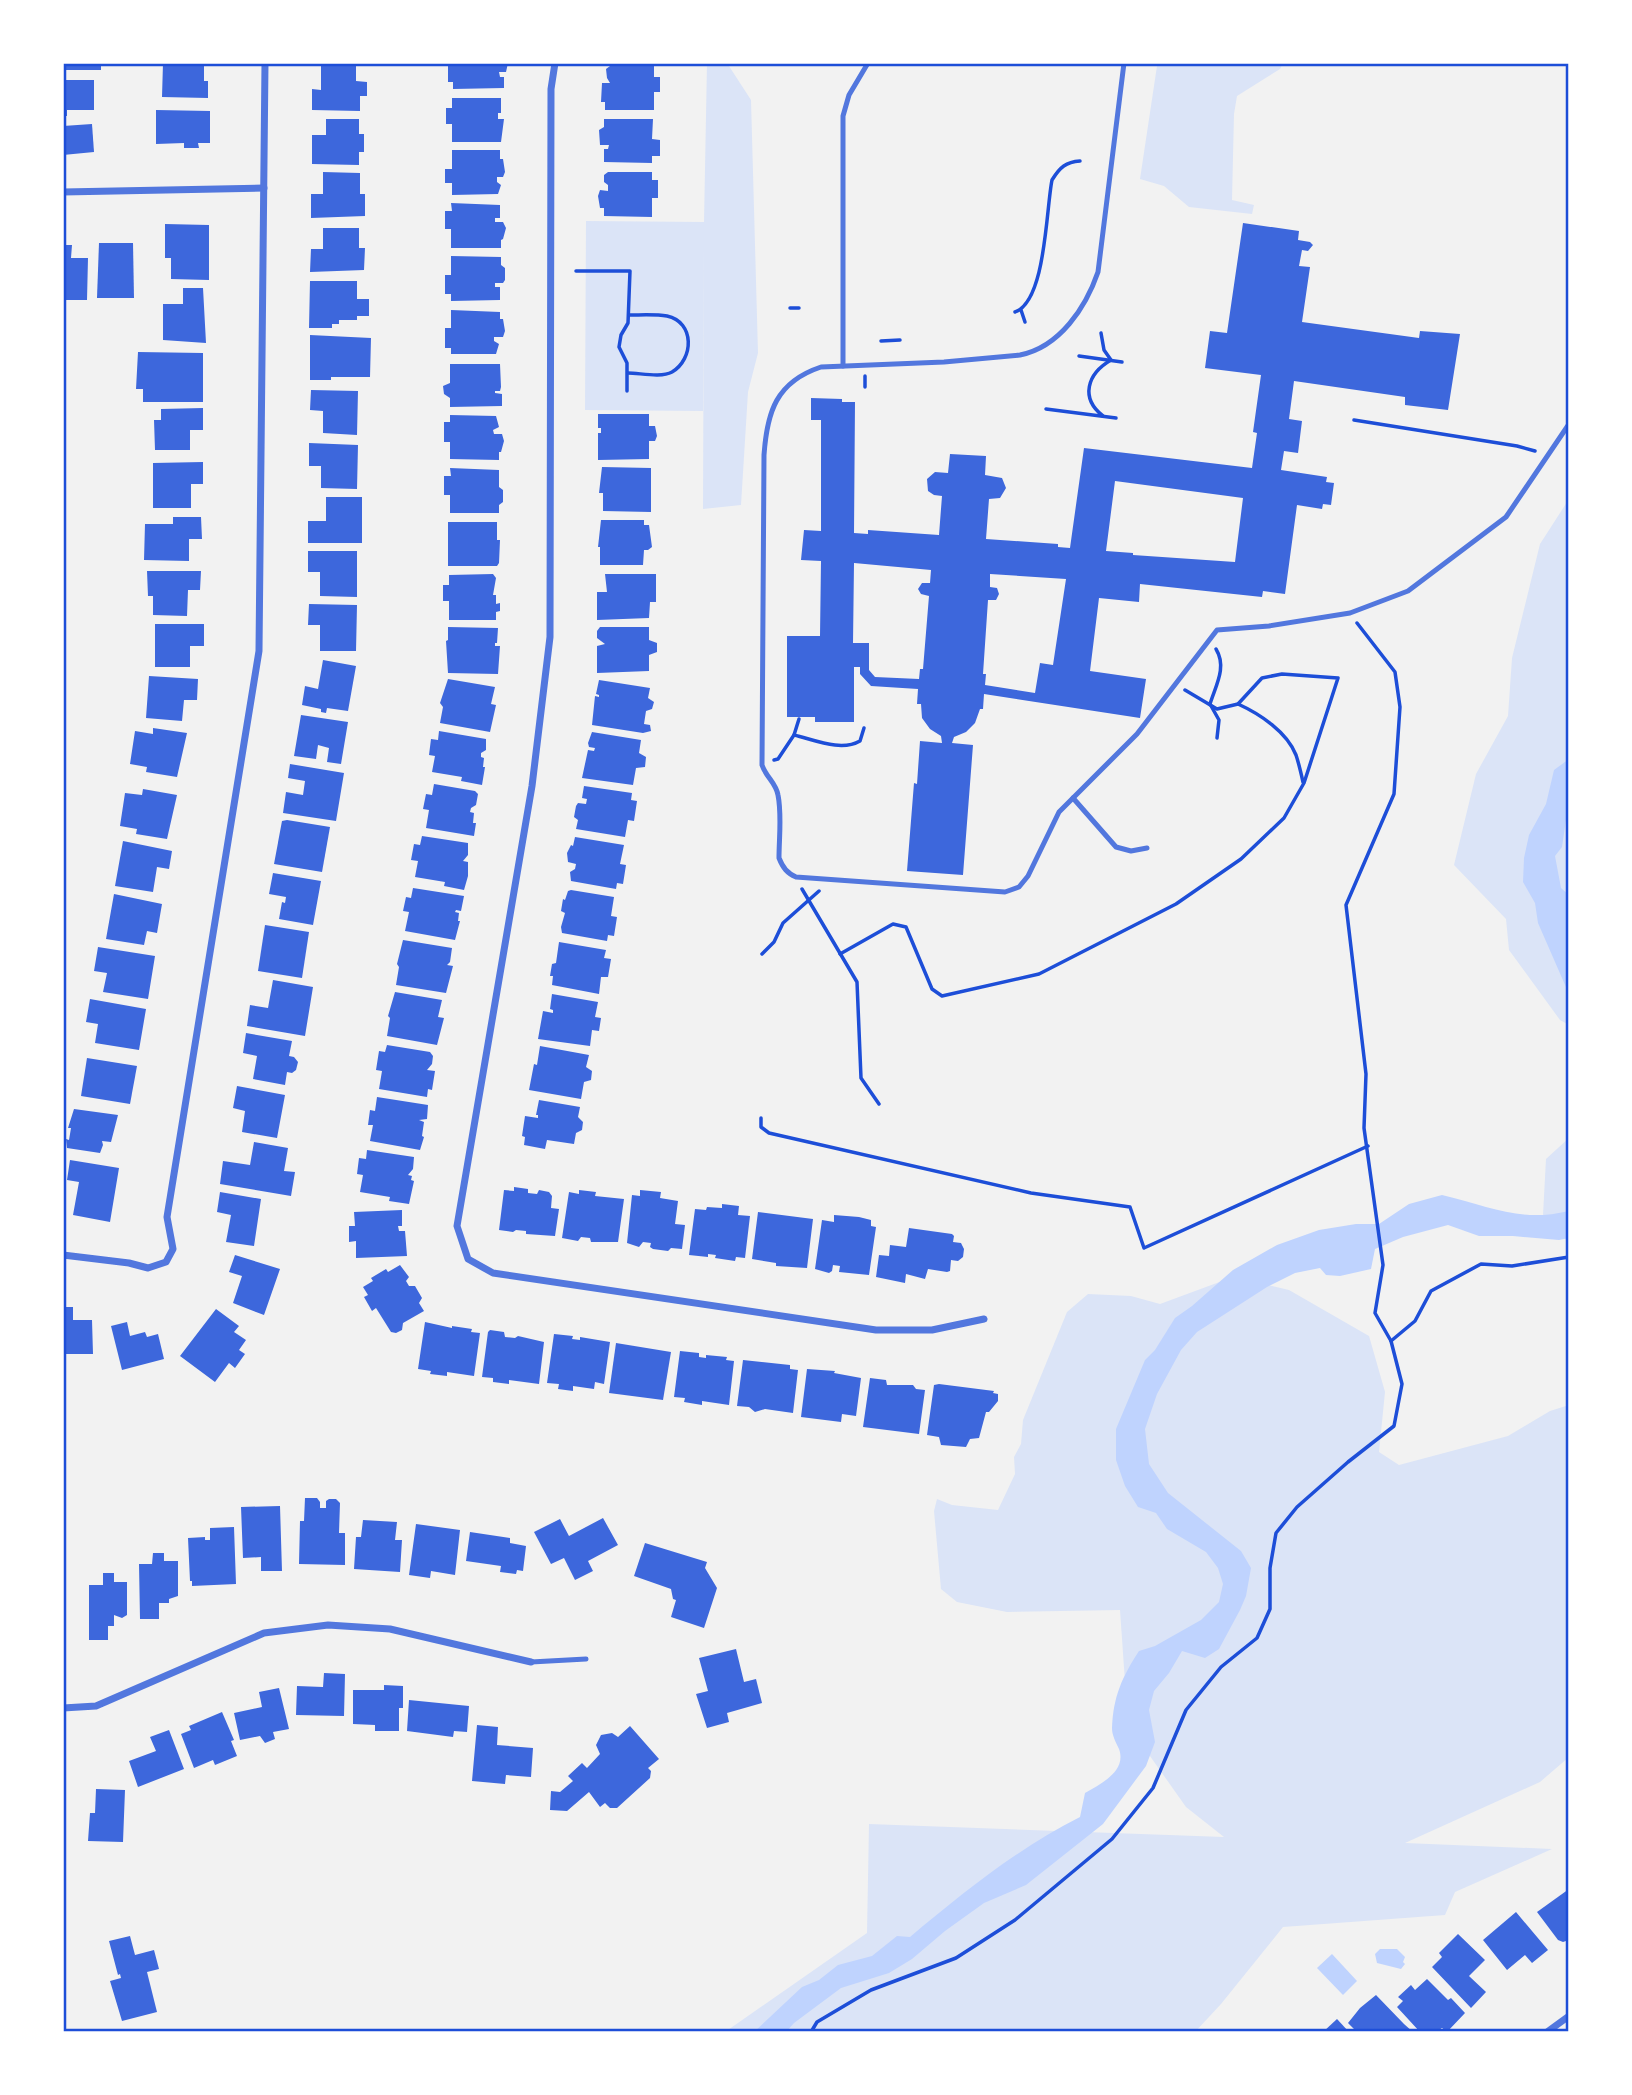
<svg xmlns="http://www.w3.org/2000/svg" width="1632" height="2095" font-family="'Open Sans',sans-serif">
<style>
.green{fill:#dbe4f7}
.water{fill:#bfd3fe}
.building{fill:#3d67dc;fill-rule:evenodd}
.lines{fill:none;stroke-linecap:round;stroke-linejoin:round}
.path{stroke:#1d4ed8;stroke-width:3.5}
.service{stroke:#5277de;stroke-width:5}
.minor{stroke:#5277de;stroke-width:7}
.neatline{fill:none;stroke:#1d4ed8;stroke-width:2.5}
</style>
<rect width="100%" height="100%" fill="#f2f2f2"/>
<g class="green">
<path d="M 707,63 L 727,63 L 751,100 L 758,353 L 748,392 L 741,505 L 703,509 L 704,244 L 703,411 L 585,410 L 586,221 L 704,222 Z"/>
<path d="M 1161,63 L 1283,63 L 1280,69 L 1237,96 L 1234,114 L 1232,200 L 1254,205 L 1252,214 L 1189,207 L 1164,186 L 1140,179 L 1157,66 Z"/>
<path d="M 1569,499 L 1569,1025 L 1560,1020 L 1509,950 L 1506,919 L 1454,865 L 1476,774 L 1508,716 L 1512,658 L 1540,544 Z"/>
<path d="M 1569,1138 L 1569,1243 L 1543,1215 L 1546,1159 Z"/>
<path d="M 1233,1277 L 1289,1290 L 1369,1336 L 1385,1392 L 1379,1452 L 1399,1465 L 1508,1436 L 1550,1411 L 1569,1405 L 1569,1757 L 1540,1782 L 1405,1843 L 1552,1849 L 1455,1892 L 1445,1915 L 1283,1927 L 1221,2004 L 1195,2032 L 725,2032 L 867,1933 L 869,1824 L 1224,1837 L 1186,1807 L 1128,1725 L 1120,1610 L 1007,1612 L 957,1602 L 941,1589 L 934,1511 L 937,1499 L 952,1505 L 998,1510 L 1015,1474 L 1014,1457 L 1021,1444 L 1023,1420 L 1067,1312 L 1088,1294 L 1131,1296 L 1160,1304 Z"/>
</g>
<g class="water">
<path d="M 1569,759 L 1569,799 L 1562,847 L 1555,856 L 1561,888 L 1569,895 L 1569,994 L 1538,923 L 1535,903 L 1523,882 L 1524,858 L 1529,835 L 1546,804 L 1554,770 Z"/>
<path d="M 1442,1195 C 1490,1206 1519,1223 1569,1211 L 1569,1238 L 1559,1240 L 1513,1236 L 1479,1236 L 1448,1225 L 1403,1237 L 1375,1249 L 1371,1269 L 1340,1276 L 1326,1275 L 1320,1268 L 1295,1273 L 1267,1287 L 1197,1332 L 1181,1350 L 1157,1394 L 1145,1429 L 1149,1464 L 1168,1493 L 1241,1551 L 1251,1568 L 1246,1596 L 1240,1610 L 1219,1649 L 1205,1658 L 1182,1651 L 1169,1673 L 1154,1691 L 1149,1710 L 1155,1742 L 1146,1766 L 1103,1824 L 1026,1885 L 984,1903 L 945,1931 L 912,1959 L 889,1973 L 841,1988 L 794,2023 L 786,2032 L 754,2032 L 802,1987 L 819,1980 L 838,1965 L 872,1956 L 897,1936 L 910,1937 C 964,1892 1017,1849 1080,1817 L 1085,1793 C 1101,1784 1127,1771 1119,1749 C 1116,1742 1112,1736 1112,1728 C 1113,1697 1122,1677 1139,1651 L 1155,1646 L 1201,1620 L 1219,1602 L 1223,1584 L 1218,1568 L 1206,1552 L 1167,1529 L 1156,1513 L 1138,1507 L 1125,1486 L 1116,1460 L 1116,1429 L 1145,1360 L 1155,1350 L 1175,1318 L 1192,1306 L 1233,1270 L 1277,1245 L 1319,1230 L 1356,1224 L 1379,1224 L 1409,1204 Z"/>
<path d="M 1380,1949 L 1397,1949 L 1405,1957 L 1403,1962 L 1405,1964 L 1401,1969 L 1377,1963 L 1375,1954 Z"/>
<path d="M 1332,1954 L 1357,1981 L 1343,1995 L 1317,1968 Z"/>
</g>
<g class="building">
<rect x="63" y="63" width="38" height="7"/>
<path d="M 163,63 L 204,63 L 204,81 L 208,81 L 208,98 L 162,97 Z"/>
<path d="M 454,63 L 508,63 L 506,72 L 499,72 L 500,77 L 504,77 L 504,88 L 453,89 L 453,82 L 448,82 L 448,65 L 454,65 Z"/>
<path d="M 321,65 L 356,65 L 356,81 L 367,82 L 367,96 L 360,96 L 360,111 L 312,110 L 312,89 L 321,90 Z"/>
<path d="M 610,66 L 654,66 L 654,77 L 660,77 L 660,92 L 654,92 L 654,110 L 605,110 L 605,102 L 601,102 L 602,83 L 610,83 L 607,78 L 606,69 Z"/>
<path d="M 63,80 L 94,80 L 94,110 L 67,110 L 67,116 L 63,116 Z"/>
<path d="M 452,98 L 501,98 L 501,113 L 498,113 L 498,119 L 504,119 L 501,142 L 452,142 L 452,124 L 446,124 L 446,108 L 452,108 Z"/>
<path d="M 156,110 L 210,111 L 210,143 L 198,143 L 199,148 L 184,148 L 184,143 L 156,144 Z"/>
<path d="M 326,119 L 359,119 L 359,134 L 364,134 L 364,152 L 359,152 L 359,165 L 312,164 L 312,135 L 326,135 Z"/>
<path d="M 604,119 L 653,119 L 652,139 L 660,140 L 660,156 L 652,156 L 652,163 L 604,162 L 604,149 L 608,149 L 609,145 L 600,145 L 599,130 L 604,127 Z"/>
<path d="M 92,124 L 94,152 L 63,155 L 63,126 Z"/>
<path d="M 452,150 L 500,150 L 500,159 L 503,159 L 505,172 L 503,177 L 497,177 L 497,182 L 501,185 L 498,194 L 452,195 L 452,183 L 445,183 L 445,169 L 452,169 Z"/>
<path d="M 323,172 L 360,173 L 360,194 L 365,194 L 365,216 L 311,218 L 311,194 L 323,194 Z"/>
<path d="M 608,172 L 652,172 L 652,180 L 658,180 L 658,198 L 652,198 L 652,217 L 604,216 L 604,208 L 600,208 L 598,196 L 600,190 L 608,191 L 608,185 L 604,182 L 604,175 Z"/>
<path d="M 451,203 L 500,205 L 500,218 L 495,218 L 495,222 L 503,222 L 506,228 L 503,239 L 501,240 L 501,248 L 451,248 L 451,229 L 445,229 L 445,211 L 452,211 Z"/>
<path d="M 1243,223 L 1299,231 L 1298,240 L 1310,242 L 1313,245 L 1308,251 L 1302,250 L 1299,266 L 1310,267 L 1302,322 L 1419,338 L 1420,331 L 1460,334 L 1448,410 L 1405,405 L 1405,397 L 1294,381 L 1289,419 L 1302,421 L 1298,453 L 1284,451 L 1281,470 L 1327,477 L 1326,482 L 1334,483 L 1331,505 L 1323,504 L 1322,509 L 1297,505 L 1285,594 L 1263,591 L 1262,597 L 1140,584 L 1139,602 L 1099,598 L 1090,671 L 1146,679 L 1140,718 L 984,694 L 983,709 L 980,709 L 975,723 L 966,732 L 954,737 L 952,743 L 973,745 L 963,875 L 907,871 L 914,783 L 917,784 L 920,741 L 942,743 L 941,736 L 930,729 L 922,718 L 921,704 L 917,704 L 918,689 L 871,686 L 860,674 L 860,667 L 854,667 L 854,722 L 815,722 L 815,717 L 787,717 L 787,636 L 820,636 L 821,561 L 801,560 L 804,530 L 821,531 L 821,420 L 811,420 L 811,398 L 842,399 L 842,402 L 855,402 L 854,533 L 868,534 L 868,530 L 939,535 L 942,496 L 934,495 L 928,491 L 927,479 L 935,472 L 948,473 L 950,454 L 986,456 L 985,475 L 1002,478 L 1006,488 L 1000,498 L 989,499 L 986,539 L 1058,544 L 1058,547 L 1070,548 L 1084,448 L 1252,468 L 1257,433 L 1253,432 L 1261,375 L 1205,368 L 1210,331 L 1227,333 ZM 1115,481 L 1243,498 L 1235,562 L 1133,555 L 1133,553 L 1106,551 ZM 854,563 L 931,570 L 930,583 L 922,583 L 918,589 L 921,594 L 929,596 L 923,669 L 920,669 L 919,679 L 875,677 L 869,670 L 869,643 L 853,643 ZM 990,574 L 1066,579 L 1053,665 L 1040,663 L 1035,693 L 985,685 L 986,674 L 983,674 L 988,600 L 996,600 L 999,594 L 997,588 L 990,587 Z"/>
<path d="M 165,224 L 209,225 L 209,280 L 171,279 L 171,258 L 165,258 Z"/>
<path d="M 323,228 L 359,228 L 359,248 L 365,248 L 364,270 L 310,272 L 311,249 L 323,249 Z"/>
<path d="M 99,243 L 133,243 L 134,298 L 97,298 Z"/>
<path d="M 63,245 L 72,245 L 71,258 L 88,258 L 87,300 L 63,300 Z"/>
<path d="M 451,256 L 501,257 L 501,265 L 505,268 L 505,280 L 503,283 L 495,283 L 495,287 L 500,287 L 500,300 L 451,301 L 451,294 L 445,294 L 445,275 L 451,275 Z"/>
<path d="M 310,281 L 357,281 L 357,299 L 369,299 L 369,316 L 357,316 L 357,320 L 339,320 L 339,324 L 332,324 L 332,328 L 309,328 Z"/>
<path d="M 183,288 L 203,288 L 206,343 L 163,340 L 163,304 L 183,304 Z"/>
<path d="M 451,310 L 500,312 L 500,319 L 503,319 L 505,331 L 503,337 L 494,337 L 494,341 L 499,344 L 496,354 L 451,354 L 451,348 L 445,348 L 445,328 L 451,328 Z"/>
<path d="M 310,335 L 371,338 L 370,377 L 331,377 L 331,380 L 310,380 Z"/>
<path d="M 138,352 L 203,353 L 203,402 L 143,402 L 143,389 L 136,389 Z"/>
<path d="M 450,364 L 500,364 L 501,387 L 500,391 L 495,391 L 495,393 L 502,394 L 502,406 L 450,407 L 450,398 L 444,394 L 443,386 L 450,383 Z"/>
<path d="M 311,390 L 358,391 L 357,435 L 323,433 L 323,411 L 310,410 Z"/>
<path d="M 203,408 L 203,430 L 190,430 L 190,450 L 155,450 L 154,420 L 161,420 L 161,409 Z"/>
<path d="M 598,414 L 649,414 L 649,426 L 655,426 L 657,436 L 655,441 L 649,441 L 649,459 L 598,460 L 598,433 L 601,433 L 601,428 L 598,428 Z"/>
<path d="M 450,415 L 496,416 L 499,427 L 493,430 L 494,434 L 502,434 L 504,441 L 501,452 L 499,452 L 499,460 L 450,459 L 450,442 L 444,442 L 444,422 L 450,422 Z"/>
<path d="M 309,443 L 358,445 L 357,489 L 321,488 L 321,466 L 309,466 Z"/>
<path d="M 203,462 L 203,484 L 191,484 L 191,508 L 153,508 L 153,463 Z"/>
<path d="M 602,467 L 651,468 L 651,512 L 603,511 L 603,493 L 599,493 Z"/>
<path d="M 450,468 L 499,470 L 499,487 L 503,490 L 503,502 L 499,505 L 499,513 L 450,513 L 450,495 L 444,495 L 444,476 L 451,476 Z"/>
<path d="M 326,497 L 362,497 L 362,543 L 308,543 L 308,521 L 326,521 Z"/>
<path d="M 173,517 L 201,517 L 202,539 L 189,539 L 189,561 L 144,560 L 145,524 L 173,524 Z"/>
<path d="M 601,520 L 644,520 L 644,525 L 649,525 L 652,547 L 648,550 L 644,550 L 643,565 L 600,565 L 600,547 L 598,547 Z"/>
<path d="M 448,522 L 497,522 L 497,540 L 500,540 L 499,563 L 497,566 L 448,566 Z"/>
<path d="M 308,551 L 357,551 L 357,597 L 320,596 L 320,572 L 308,572 Z"/>
<path d="M 147,571 L 201,571 L 200,590 L 188,590 L 187,616 L 153,615 L 153,596 L 148,596 Z"/>
<path d="M 493,574 L 496,578 L 493,595 L 496,595 L 496,604 L 500,603 L 500,611 L 496,612 L 496,620 L 449,620 L 449,601 L 443,601 L 443,585 L 449,585 L 449,575 Z"/>
<path d="M 605,574 L 656,574 L 656,602 L 650,602 L 649,618 L 597,620 L 597,592 L 607,592 Z"/>
<path d="M 309,604 L 357,605 L 356,651 L 320,651 L 320,625 L 308,625 Z"/>
<path d="M 155,624 L 204,624 L 204,646 L 190,646 L 190,667 L 155,667 Z"/>
<path d="M 448,627 L 498,628 L 497,643 L 495,643 L 495,646 L 500,646 L 498,674 L 448,673 L 446,641 L 448,640 Z"/>
<path d="M 600,627 L 649,627 L 649,640 L 657,643 L 657,652 L 649,655 L 649,671 L 597,673 L 597,646 L 605,644 L 597,638 L 597,631 Z"/>
<path d="M 323,660 L 356,666 L 348,711 L 327,708 L 326,713 L 321,712 L 321,709 L 302,705 L 305,686 L 318,689 Z"/>
<path d="M 149,676 L 198,679 L 197,700 L 184,700 L 182,721 L 146,718 Z"/>
<path d="M 448,679 L 495,687 L 491,704 L 496,705 L 490,732 L 440,723 L 443,707 L 440,703 Z"/>
<path d="M 599,680 L 650,688 L 648,698 L 654,702 L 652,709 L 646,711 L 644,724 L 650,725 L 651,731 L 643,733 L 592,725 L 595,696 L 599,697 L 599,695 L 596,694 Z"/>
<path d="M 301,715 L 348,722 L 341,764 L 327,762 L 329,748 L 318,745 L 316,759 L 294,756 Z"/>
<path d="M 153,728 L 187,733 L 177,777 L 146,772 L 147,767 L 130,764 L 135,731 L 153,734 Z"/>
<path d="M 439,731 L 486,739 L 486,750 L 481,753 L 481,757 L 484,758 L 483,767 L 485,767 L 482,785 L 461,781 L 462,777 L 432,772 L 435,756 L 429,755 L 431,739 L 438,740 Z"/>
<path d="M 592,732 L 641,740 L 639,753 L 646,757 L 645,767 L 636,768 L 633,785 L 582,778 L 588,750 L 594,751 L 595,748 L 589,747 L 588,743 Z"/>
<path d="M 290,764 L 344,773 L 336,821 L 283,813 L 286,792 L 303,795 L 305,781 L 288,778 Z"/>
<path d="M 434,784 L 475,791 L 478,794 L 476,805 L 471,808 L 470,812 L 474,813 L 473,823 L 476,823 L 474,836 L 426,828 L 429,810 L 423,809 L 426,794 L 432,795 Z"/>
<path d="M 584,786 L 632,793 L 631,800 L 637,801 L 634,821 L 628,820 L 625,837 L 576,829 L 578,820 L 574,817 L 576,806 L 578,803 L 586,804 L 587,799 L 582,798 Z"/>
<path d="M 143,789 L 177,795 L 167,839 L 136,834 L 137,829 L 120,826 L 125,793 L 142,795 Z"/>
<path d="M 287,820 L 330,827 L 322,872 L 274,864 L 282,821 Z"/>
<path d="M 422,836 L 468,843 L 468,855 L 463,861 L 468,862 L 468,876 L 464,890 L 444,886 L 445,882 L 415,877 L 418,861 L 411,860 L 414,844 L 420,845 Z"/>
<path d="M 575,837 L 624,845 L 620,864 L 626,865 L 623,884 L 617,883 L 616,889 L 571,881 L 570,872 L 575,869 L 576,864 L 568,862 L 567,853 L 571,845 L 573,846 Z"/>
<path d="M 123,841 L 172,851 L 169,869 L 157,867 L 153,892 L 115,886 Z"/>
<path d="M 273,873 L 321,881 L 313,925 L 279,919 L 282,902 L 285,903 L 286,897 L 269,894 Z"/>
<path d="M 413,888 L 464,896 L 461,911 L 456,910 L 455,912 L 459,913 L 458,921 L 460,921 L 455,940 L 405,931 L 409,912 L 403,911 L 406,897 L 411,898 Z"/>
<path d="M 571,890 L 614,897 L 611,916 L 617,917 L 614,936 L 608,935 L 607,941 L 562,933 L 561,927 L 565,913 L 561,911 L 563,899 L 565,900 L 568,891 Z"/>
<path d="M 114,894 L 162,904 L 157,933 L 147,931 L 144,945 L 106,939 Z"/>
<path d="M 265,925 L 309,932 L 302,978 L 258,971 Z"/>
<path d="M 403,940 L 452,948 L 450,962 L 447,965 L 453,966 L 446,993 L 396,985 L 399,967 L 397,964 Z"/>
<path d="M 559,942 L 606,950 L 604,958 L 611,959 L 608,977 L 601,977 L 599,994 L 552,985 L 553,976 L 550,976 L 552,964 L 556,963 Z"/>
<path d="M 98,947 L 155,956 L 148,999 L 103,992 L 107,973 L 94,971 Z"/>
<path d="M 273,980 L 313,987 L 305,1036 L 247,1026 L 250,1005 L 268,1008 Z"/>
<path d="M 395,992 L 442,1000 L 438,1017 L 444,1018 L 437,1045 L 387,1036 L 390,1018 L 388,1016 Z"/>
<path d="M 552,994 L 598,1002 L 595,1017 L 601,1018 L 599,1031 L 592,1030 L 590,1046 L 538,1039 L 543,1011 L 553,1013 L 553,1010 L 550,1009 Z"/>
<path d="M 90,999 L 146,1009 L 139,1050 L 95,1043 L 98,1024 L 86,1022 Z"/>
<path d="M 246,1033 L 292,1041 L 289,1056 L 294,1057 L 298,1062 L 296,1070 L 292,1073 L 287,1072 L 285,1085 L 253,1079 L 257,1056 L 243,1053 Z"/>
<path d="M 387,1045 L 430,1052 L 433,1056 L 432,1064 L 427,1070 L 435,1071 L 432,1090 L 428,1089 L 427,1097 L 379,1089 L 382,1071 L 376,1070 L 379,1051 L 385,1052 Z"/>
<path d="M 540,1046 L 589,1055 L 586,1067 L 592,1071 L 591,1080 L 584,1082 L 581,1099 L 529,1090 L 534,1064 L 537,1065 Z"/>
<path d="M 87,1058 L 137,1066 L 130,1104 L 81,1096 Z"/>
<path d="M 237,1086 L 285,1095 L 277,1138 L 242,1132 L 245,1111 L 233,1108 Z"/>
<path d="M 377,1097 L 428,1105 L 427,1119 L 419,1120 L 424,1122 L 422,1136 L 424,1137 L 420,1150 L 370,1141 L 373,1125 L 368,1125 L 370,1110 L 375,1111 Z"/>
<path d="M 539,1100 L 580,1107 L 578,1117 L 583,1122 L 582,1130 L 576,1133 L 574,1144 L 547,1140 L 545,1149 L 524,1145 L 525,1137 L 522,1136 L 525,1116 L 538,1118 L 538,1115 L 536,1115 Z"/>
<path d="M 74,1109 L 118,1115 L 111,1142 L 102,1141 L 103,1145 L 100,1153 L 67,1148 L 66,1139 L 69,1140 L 71,1128 L 68,1128 Z"/>
<path d="M 254,1142 L 288,1148 L 284,1171 L 295,1172 L 291,1196 L 220,1184 L 223,1161 L 250,1165 Z"/>
<path d="M 367,1150 L 414,1157 L 413,1169 L 408,1175 L 412,1176 L 411,1180 L 414,1181 L 409,1204 L 389,1201 L 390,1197 L 360,1192 L 363,1175 L 357,1174 L 359,1158 L 366,1159 Z"/>
<path d="M 70,1160 L 119,1168 L 110,1222 L 73,1215 L 79,1182 L 67,1180 Z"/>
<path d="M 514,1187 L 528,1189 L 528,1193 L 537,1194 L 539,1190 L 549,1192 L 552,1196 L 551,1208 L 559,1209 L 555,1236 L 526,1234 L 526,1231 L 516,1230 L 513,1232 L 499,1230 L 504,1190 L 514,1191 Z"/>
<path d="M 579,1190 L 596,1192 L 595,1196 L 624,1199 L 618,1242 L 591,1242 L 590,1238 L 581,1237 L 578,1241 L 562,1238 L 569,1192 L 579,1194 Z"/>
<path d="M 640,1190 L 661,1192 L 660,1198 L 678,1201 L 675,1224 L 685,1225 L 682,1249 L 671,1248 L 668,1251 L 653,1249 L 650,1247 L 651,1243 L 643,1242 L 639,1247 L 627,1243 L 632,1195 L 640,1196 Z"/>
<path d="M 220,1192 L 261,1199 L 254,1246 L 226,1242 L 231,1215 L 217,1212 Z"/>
<path d="M 722,1204 L 739,1206 L 738,1215 L 750,1216 L 745,1258 L 736,1257 L 735,1261 L 715,1258 L 716,1255 L 708,1254 L 708,1257 L 689,1255 L 695,1209 L 706,1210 L 707,1207 L 722,1208 Z"/>
<path d="M 402,1210 L 402,1226 L 398,1226 L 399,1231 L 405,1231 L 407,1256 L 356,1258 L 356,1241 L 349,1242 L 349,1226 L 355,1226 L 354,1212 Z"/>
<path d="M 758,1212 L 813,1219 L 807,1268 L 776,1266 L 776,1263 L 752,1259 Z"/>
<path d="M 834,1215 L 859,1217 L 871,1220 L 871,1226 L 876,1227 L 869,1275 L 839,1272 L 840,1266 L 833,1265 L 832,1271 L 829,1273 L 815,1269 L 822,1220 L 834,1222 Z"/>
<path d="M 909,1228 L 952,1234 L 954,1236 L 953,1242 L 961,1243 L 964,1249 L 963,1257 L 958,1261 L 951,1260 L 950,1271 L 947,1272 L 928,1269 L 925,1279 L 906,1274 L 905,1283 L 876,1277 L 879,1255 L 889,1256 L 890,1245 L 906,1247 Z"/>
<path d="M 235,1255 L 280,1269 L 264,1315 L 233,1303 L 242,1276 L 229,1272 Z"/>
<path d="M 400,1265 L 409,1277 L 406,1281 L 409,1286 L 415,1286 L 422,1298 L 419,1303 L 424,1311 L 403,1323 L 402,1330 L 396,1333 L 391,1332 L 376,1308 L 372,1311 L 364,1297 L 368,1295 L 363,1287 L 373,1281 L 371,1278 L 386,1269 L 388,1272 Z"/>
<path d="M 63,1307 L 73,1307 L 73,1320 L 92,1320 L 93,1354 L 63,1354 Z"/>
<path d="M 216,1309 L 239,1326 L 234,1332 L 246,1340 L 239,1350 L 245,1354 L 235,1368 L 229,1363 L 215,1382 L 180,1356 Z"/>
<path d="M 127,1322 L 130,1336 L 145,1332 L 147,1337 L 158,1334 L 164,1359 L 122,1370 L 111,1326 Z"/>
<path d="M 425,1322 L 452,1328 L 452,1326 L 472,1329 L 471,1332 L 480,1333 L 474,1376 L 447,1372 L 447,1376 L 430,1374 L 431,1371 L 418,1369 Z"/>
<path d="M 490,1330 L 504,1332 L 505,1337 L 515,1338 L 518,1336 L 544,1342 L 539,1384 L 509,1380 L 509,1384 L 493,1382 L 493,1378 L 482,1377 L 488,1332 Z"/>
<path d="M 554,1334 L 573,1336 L 572,1339 L 580,1340 L 580,1337 L 610,1342 L 604,1384 L 595,1382 L 594,1389 L 573,1386 L 573,1391 L 558,1389 L 559,1384 L 547,1383 Z"/>
<path d="M 616,1343 L 671,1352 L 663,1400 L 609,1393 Z"/>
<path d="M 680,1351 L 699,1353 L 699,1357 L 706,1358 L 706,1355 L 727,1357 L 726,1360 L 734,1361 L 729,1405 L 702,1401 L 702,1405 L 684,1402 L 685,1398 L 674,1397 Z"/>
<path d="M 743,1360 L 790,1365 L 790,1369 L 798,1370 L 793,1413 L 765,1409 L 755,1412 L 749,1407 L 737,1406 Z"/>
<path d="M 807,1369 L 835,1371 L 834,1373 L 861,1378 L 856,1416 L 842,1414 L 841,1422 L 801,1417 Z"/>
<path d="M 870,1378 L 886,1380 L 887,1385 L 913,1385 L 916,1389 L 925,1390 L 919,1434 L 863,1427 Z"/>
<path d="M 939,1384 L 994,1391 L 993,1393 L 998,1394 L 998,1401 L 989,1412 L 986,1412 L 979,1438 L 970,1439 L 966,1447 L 941,1445 L 939,1437 L 927,1435 L 934,1385 Z"/>
<path d="M 305,1498 L 317,1498 L 320,1502 L 320,1508 L 326,1508 L 326,1501 L 329,1499 L 336,1499 L 340,1503 L 339,1533 L 345,1533 L 345,1565 L 299,1564 L 300,1521 L 304,1521 Z"/>
<path d="M 280,1506 L 282,1571 L 261,1571 L 261,1557 L 243,1558 L 241,1507 Z"/>
<path d="M 603,1518 L 618,1545 L 588,1561 L 593,1571 L 575,1580 L 564,1558 L 551,1564 L 534,1532 L 560,1519 L 569,1536 Z"/>
<path d="M 363,1520 L 397,1522 L 395,1540 L 402,1540 L 400,1572 L 354,1569 L 356,1537 L 361,1537 Z"/>
<path d="M 416,1524 L 460,1530 L 455,1575 L 431,1571 L 430,1578 L 409,1575 Z"/>
<path d="M 234,1527 L 236,1584 L 192,1586 L 192,1581 L 190,1581 L 188,1538 L 205,1537 L 205,1540 L 210,1540 L 210,1528 Z"/>
<path d="M 470,1532 L 510,1538 L 510,1543 L 526,1546 L 523,1571 L 517,1570 L 516,1574 L 500,1572 L 501,1566 L 466,1561 Z"/>
<path d="M 645,1543 L 707,1562 L 705,1568 L 717,1588 L 704,1628 L 671,1617 L 676,1600 L 673,1599 L 671,1589 L 634,1576 Z"/>
<path d="M 153,1553 L 164,1553 L 164,1561 L 178,1561 L 178,1596 L 169,1599 L 169,1603 L 159,1603 L 159,1619 L 140,1619 L 139,1564 L 152,1564 Z"/>
<path d="M 103,1573 L 114,1573 L 114,1582 L 127,1582 L 127,1615 L 122,1618 L 114,1615 L 114,1626 L 108,1626 L 108,1640 L 89,1640 L 89,1585 L 103,1585 Z"/>
<path d="M 736,1649 L 744,1682 L 756,1679 L 762,1703 L 727,1713 L 729,1722 L 707,1728 L 696,1694 L 708,1691 L 699,1658 Z"/>
<path d="M 324,1673 L 345,1674 L 344,1716 L 296,1715 L 297,1686 L 323,1687 Z"/>
<path d="M 384,1685 L 403,1686 L 403,1708 L 399,1708 L 399,1731 L 375,1731 L 375,1725 L 353,1724 L 353,1690 L 384,1690 Z"/>
<path d="M 279,1688 L 289,1729 L 273,1732 L 275,1739 L 265,1743 L 260,1736 L 240,1740 L 234,1713 L 262,1707 L 259,1692 Z"/>
<path d="M 409,1700 L 469,1706 L 467,1732 L 454,1731 L 453,1737 L 407,1731 Z"/>
<path d="M 222,1712 L 234,1740 L 231,1741 L 237,1756 L 215,1765 L 213,1760 L 194,1768 L 181,1734 L 191,1730 L 189,1726 Z"/>
<path d="M 477,1725 L 498,1727 L 497,1745 L 533,1748 L 531,1777 L 506,1775 L 505,1784 L 472,1781 Z"/>
<path d="M 630,1726 L 659,1759 L 648,1768 L 651,1771 L 650,1778 L 617,1808 L 610,1808 L 605,1803 L 600,1807 L 589,1792 L 567,1811 L 550,1810 L 551,1791 L 560,1792 L 573,1781 L 568,1776 L 582,1763 L 587,1768 L 600,1754 L 596,1745 L 601,1735 L 612,1733 L 618,1737 Z"/>
<path d="M 169,1730 L 184,1769 L 138,1787 L 129,1761 L 156,1751 L 150,1737 Z"/>
<path d="M 96,1789 L 125,1790 L 123,1842 L 88,1841 L 90,1813 L 95,1813 Z"/>
<path d="M 1569,1889 L 1569,1940 L 1563,1942 L 1558,1940 L 1537,1912 Z"/>
<path d="M 1516,1912 L 1548,1950 L 1532,1963 L 1525,1955 L 1507,1970 L 1483,1940 Z"/>
<path d="M 1458,1934 L 1485,1960 L 1469,1976 L 1486,1992 L 1471,2008 L 1432,1967 L 1442,1957 L 1439,1953 Z"/>
<path d="M 130,1936 L 135,1955 L 154,1950 L 159,1969 L 147,1972 L 157,2012 L 122,2021 L 110,1981 L 121,1978 L 120,1974 L 118,1975 L 109,1941 Z"/>
<path d="M 1427,1979 L 1448,2000 L 1451,1998 L 1465,2013 L 1447,2032 L 1442,2028 L 1439,2030 L 1441,2032 L 1420,2032 L 1397,2007 L 1403,2001 L 1398,1997 L 1411,1985 L 1415,1990 Z"/>
<path d="M 1376,1995 L 1404,2024 L 1413,2032 L 1357,2032 L 1348,2023 L 1360,2008 Z"/>
<path d="M 1337,2019 L 1349,2032 L 1323,2032 Z"/>
</g>
<g class="lines">
<g class="path">
<path d="M 576,271 L 630,271 L 628,323 L 621,335 L 619,347 L 627,363 L 627,391"/>
<path d="M 790,308 L 799,308"/>
<path d="M 1021,310 L 1025,322"/>
<path d="M 1015,312 C 1046,301 1046,209 1052,180 C 1060,167 1066,162 1080,161"/>
<path d="M 1101,333 L 1104,350 L 1111,360 C 1087,374 1080,398 1103,416"/>
<path d="M 881,341 L 900,340"/>
<path d="M 1079,356 L 1122,362"/>
<path d="M 628,373 C 640,373 661,378 672,372 C 694,359 695,322 667,316 C 656,314 641,315 629,315"/>
<path d="M 865,387 L 865,376"/>
<path d="M 1046,409 L 1116,418"/>
<path d="M 1354,420 L 1517,446 L 1535,451"/>
<path d="M 1216,649 C 1227,667 1216,685 1210,704 L 1219,720 L 1217,738"/>
<path d="M 1238,704 C 1260,714 1287,732 1296,755 C 1299,764 1301,773 1303,782"/>
<path d="M 794,735 C 815,740 841,752 860,741 L 864,728"/>
<path d="M 774,760 L 778,759 L 794,735 L 799,719"/>
<path d="M 802,889 L 857,982 L 861,1078 L 879,1104"/>
<path d="M 762,954 L 774,942 L 783,923 L 819,891"/>
<path d="M 840,954 L 893,924 L 906,927 L 932,989 L 942,996 L 1039,974 L 1176,904 L 1241,859 L 1284,818 L 1304,783 L 1338,678 L 1282,674 L 1262,678 L 1238,704 L 1217,709 L 1185,690"/>
<path d="M 761,1118 L 761,1127 L 769,1133 L 1031,1193 L 1130,1207 L 1144,1248 L 1368,1146"/>
<path d="M 1391,1341 L 1415,1321 L 1431,1291 L 1481,1264 L 1512,1266 L 1569,1257"/>
<path d="M 811,2032 L 817,2022 L 871,1990 L 956,1958 L 1015,1920 L 1112,1839 L 1153,1788 L 1186,1710 L 1221,1667 L 1257,1638 L 1270,1609 L 1270,1568 L 1276,1533 L 1297,1507 L 1348,1462 L 1394,1426 L 1402,1384 L 1391,1341 L 1375,1313 L 1383,1265 L 1364,1128 L 1366,1074 L 1346,905 L 1394,794 L 1400,707 L 1395,672 L 1357,623"/>
</g>
<g class="service">
<path d="M 1124,63 L 1098,272 C 1086,307 1060,347 1020,355 L 944,362 L 821,367 C 776,382 767,412 764,455 L 762,765 C 766,777 776,783 778,795 C 782,815 779,838 779,858 C 783,868 787,873 796,877 L 1005,892 L 1019,887 L 1028,876 L 1059,812 L 1137,734 L 1217,630 L 1269,626 L 1350,613 L 1408,591 L 1506,517 L 1569,424"/>
<path d="M 843,366 L 843,116 L 849,95 L 868,63"/>
<path d="M 1073,798 L 1116,847 L 1131,851 L 1147,848"/>
<path d="M 531,1662 L 586,1659"/>
</g>
<g class="minor">
<path d="M 555,63 L 551,89 L 550,637 L 532,786 L 457,1226 L 468,1259 L 493,1273 L 876,1330 L 932,1330 L 984,1319"/>
<path d="M 63,192 L 264,188"/>
<path d="M 63,1255 L 129,1263 L 148,1268 L 166,1262 L 173,1249 L 167,1217 L 259,651 L 265,63"/>
<path d="M 63,1708 L 96,1706 L 264,1633 L 328,1625 L 390,1629 L 531,1662"/>
<path d="M 1547,2032 L 1569,2016"/>
</g>
</g>
<rect width="1632" height="2095" fill="none" stroke="#ffffff" stroke-width="130"/>
<rect x="65" y="65" width="1502" height="1965" class="neatline"/>
</svg>
